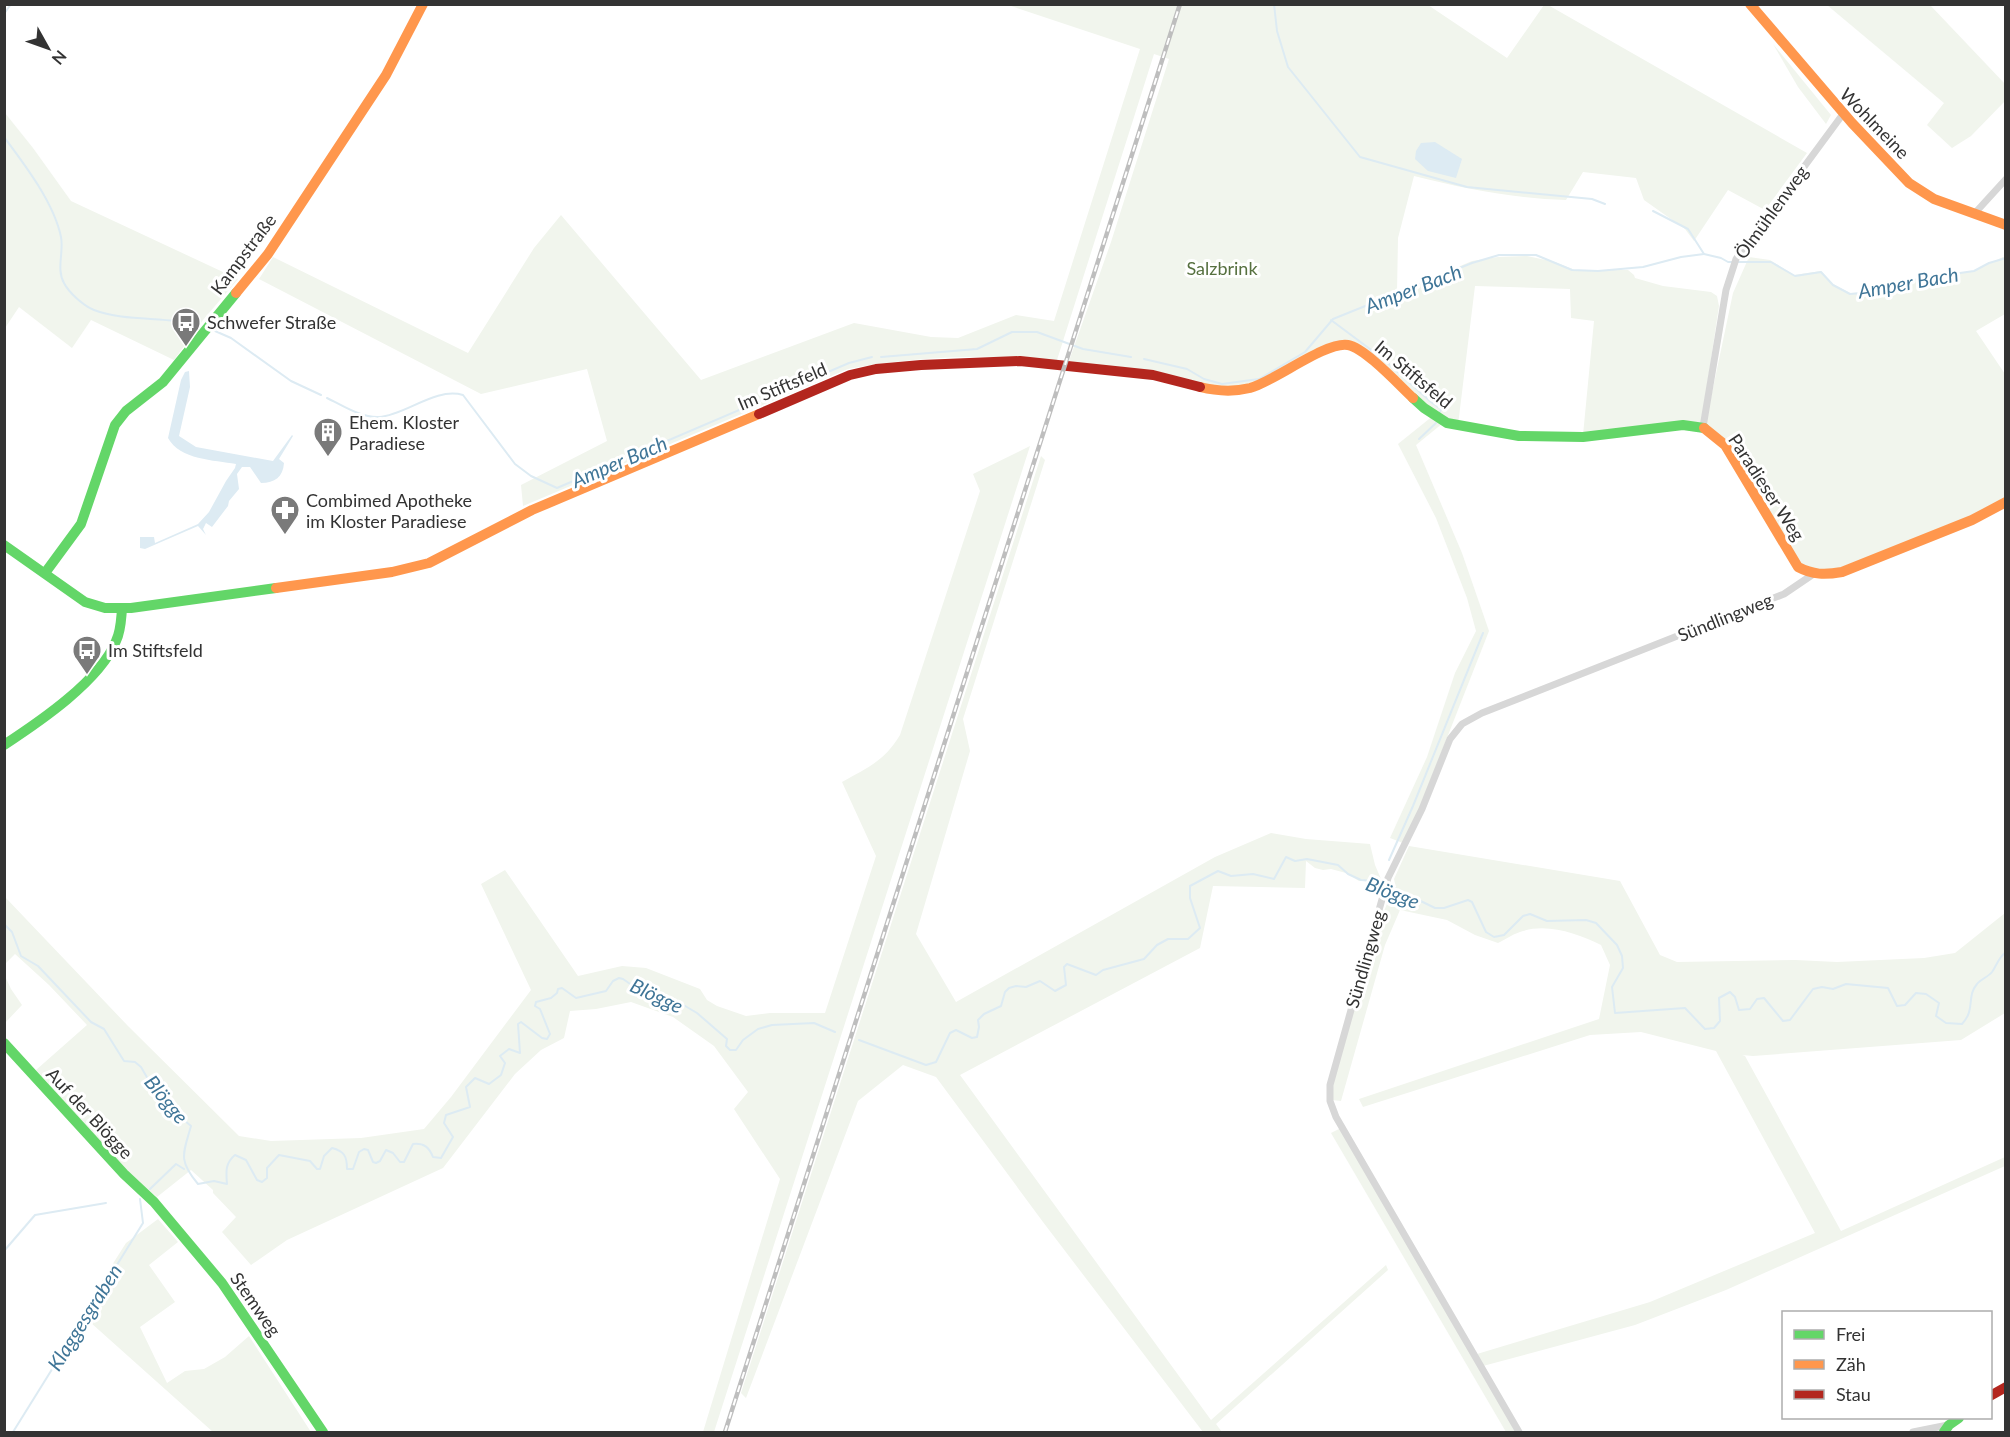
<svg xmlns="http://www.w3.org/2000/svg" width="2010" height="1437" font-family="Lato,sans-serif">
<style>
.green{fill:#f1f5ed}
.water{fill:#ddebf3}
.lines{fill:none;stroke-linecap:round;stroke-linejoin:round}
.stream{stroke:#ddebf3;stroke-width:2}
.street{stroke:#d7d7d7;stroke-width:7}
.fast{stroke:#63d668;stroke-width:10}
.slow{stroke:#ff974d;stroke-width:10}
.jam{stroke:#b3261e;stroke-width:10}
.rail-casing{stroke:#bebebe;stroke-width:4.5}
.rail{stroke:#fff;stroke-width:2;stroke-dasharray:7;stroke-linecap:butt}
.labels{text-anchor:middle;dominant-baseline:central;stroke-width:6;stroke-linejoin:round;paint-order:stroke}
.street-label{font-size:18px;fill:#333;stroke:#fff}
.park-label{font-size:18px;fill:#56703f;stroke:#fff}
.poi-label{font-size:18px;fill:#333;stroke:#fff;text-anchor:start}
.water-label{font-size:20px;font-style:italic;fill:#3f7597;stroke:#fff}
</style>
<rect width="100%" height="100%" fill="#fff"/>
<g class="green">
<path d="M 1008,5 L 1428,5 L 1507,58 L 1544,5 L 1548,5 L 1807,153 L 1765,210 L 1728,190 L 1694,241 L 1685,229 L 1644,200 L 1636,178 L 1583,172 L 1566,200 C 1512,198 1466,189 1414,176 L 1398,238 L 1397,293 L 1472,261 L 1498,257 L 1527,256 L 1555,262 L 1575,270 L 1628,270 L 1634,275 L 1635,278 L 1663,286 L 1711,292 L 1717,296 L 1719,306 L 1701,425 L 1583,435 L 1594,321 L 1571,318 L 1570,289 L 1475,286 L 1458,425 L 1425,406 L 1348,343 L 1269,378 L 1220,393 L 1069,361 L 1111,242 L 1169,59 L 1154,54 L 1057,360 C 988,354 916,356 848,369 L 523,506 L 521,485 L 607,441 L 587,369 L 481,394 L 259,279 L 273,257 L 468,353 L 534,248 L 561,215 L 701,380 L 854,323 L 931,337 L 958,338 L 1016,315 L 1054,321 L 1140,49 Z"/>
<path d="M 1827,5 L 1930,5 L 2005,84 L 2005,101 L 1971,136 L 1952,148 L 1927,125 L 1944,103 Z"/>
<path d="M 1773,44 L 1831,115 L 1826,124 L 1798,87 Z"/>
<path d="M 5,113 L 33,148 L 71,201 L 238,279 L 203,320 L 174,360 L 91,320 L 72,348 L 19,307 L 5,328 Z"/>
<path d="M 1749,257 L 1770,260 L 1794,275 L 1821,271 L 1833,284 L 1850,293 L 1873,292 L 1918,279 L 1974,271 L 2003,257 L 2005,258 L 2005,314 L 1976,331 L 2005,374 L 2005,499 L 1971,518 L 1841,571 L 1811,572 L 1799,565 L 1764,508 L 1705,426 L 1733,293 Z"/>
<path d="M 1434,415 L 1443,423 L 1416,445 L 1462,553 L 1489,631 L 1419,809 L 1403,843 L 1390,838 L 1427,757 L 1455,673 L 1476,631 L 1467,598 L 1436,518 L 1398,444 Z"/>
<path d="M 1030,446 L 714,1432 L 703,1432 L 780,1179 L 734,1109 L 748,1092 L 714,1046 L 673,1017 L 631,1002 L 596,1009 L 570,1011 L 564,1038 L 541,1050 L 515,1074 L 443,1168 L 287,1240 L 251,1265 L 222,1232 L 236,1217 L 213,1193 L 213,1190 L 191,1170 L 157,1197 L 127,1171 L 36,1070 L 87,1025 L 49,985 L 15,954 L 5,964 L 5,897 L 128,1026 L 239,1136 L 271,1141 L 361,1138 L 424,1129 L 451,1097 L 531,990 L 481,884 L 505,870 L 578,976 L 622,966 L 646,968 L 700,989 L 707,1000 L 717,1006 L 746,1016 L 770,1013 L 825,1013 L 876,856 L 842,782 C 869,767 884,761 900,735 L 980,491 L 973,474 Z"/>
<path d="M 1041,456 L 1045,460 L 963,719 L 970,751 L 916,934 L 956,1002 L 1215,857 L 1271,833 L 1306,839 L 1370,844 L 1375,865 L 1384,886 L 1371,881 L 1359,881 L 1346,873 L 1331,869 L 1323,870 L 1315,868 L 1306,861 L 1305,888 L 1213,886 L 1200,948 L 960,1075 L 1211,1420 L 1386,1265 L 1388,1270 L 1216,1424 L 1222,1432 L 1203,1432 L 1043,1222 L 936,1077 L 903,1065 L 858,1101 L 746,1398 L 741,1393 Z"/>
<path d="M 1409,846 L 1620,881 L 1660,955 L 1677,962 L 1795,960 L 1837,962 L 1924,958 L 1955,953 L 2005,913 L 2005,1013 L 1961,1040 L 1753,1056 L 1742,1055 L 1745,1056 L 1841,1231 L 2005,1157 L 2005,1166 L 1726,1290 L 1635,1325 L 1483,1366 L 1477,1354 L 1650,1302 L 1815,1233 L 1716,1051 L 1641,1032 L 1590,1035 L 1363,1107 L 1359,1099 L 1599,1019 L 1610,965 L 1601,945 C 1578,934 1549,923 1523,931 C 1515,933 1506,939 1498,943 L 1475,935 L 1447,920 L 1400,910 L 1385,945 L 1341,1101 L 1332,1100 L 1332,1086 L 1374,936 L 1395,884 L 1394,879 Z"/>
<path d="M 4,974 L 11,989 L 22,1005 L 5,1023 Z"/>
<path d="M 1341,1128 L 1516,1432 L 1506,1432 L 1331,1133 Z"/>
<path d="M 158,1219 L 178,1242 L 149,1265 L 175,1302 L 140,1327 L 167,1383 L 185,1371 L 204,1369 L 225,1357 L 249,1336 L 311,1432 L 213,1432 L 81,1314 L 126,1243 Z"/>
</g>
<g class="water">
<path d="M 1435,142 L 1462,159 L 1456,178 L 1428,171 L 1415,159 L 1416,151 L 1421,143 Z"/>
<path d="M 189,371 L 190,387 L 179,436 L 196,447 L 273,461 L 292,435 L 293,436 L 279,459 L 284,463 C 283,477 275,483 261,483 L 250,467 L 242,467 L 237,474 L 239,489 L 229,501 L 228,506 L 212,527 L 206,523 L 203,529 L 206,535 L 198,526 L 145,549 L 140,548 L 140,537 L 154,537 L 155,543 L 198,524 L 209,512 L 226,481 L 235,468 L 236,464 C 214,460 180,460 168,438 L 181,380 L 185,372 Z"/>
</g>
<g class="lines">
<g class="stream">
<path d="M 1274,4 L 1277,31 L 1288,67 L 1360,157 L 1467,187 L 1592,199 L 1605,204"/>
<path d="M 4,14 L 11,4"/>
<path d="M 4,137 C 25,165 54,203 61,237 C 64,252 56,269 64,283 C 69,293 84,306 94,310 C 125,322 166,316 199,325"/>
<path d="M 1653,211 L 1688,229 L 1704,254 L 1721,258 L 1728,262 L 1771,262 L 1795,276 L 1821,272 L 1833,285 L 1850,294 L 1873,292 L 1918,279 L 1974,271 L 1989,263 L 2006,258"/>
<path d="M 1331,320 L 1386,361 L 1431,402 L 1441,409 L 1440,412"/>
<path d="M 215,331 L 231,338 L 291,381 L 321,395"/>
<path d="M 881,357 L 977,349 L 1012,332 L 1037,332 L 1083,349 L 1131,357"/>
<path d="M 1144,359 L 1187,369 L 1204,379 L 1222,384 L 1259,379 L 1305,352 L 1333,319 L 1472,263 L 1499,255 L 1536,255 L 1572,270 L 1598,271 L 1643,267 L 1681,257 L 1704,254"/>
<path d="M 327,398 C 342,405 361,418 379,417 C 406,415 435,387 463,395 L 515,464 L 531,476 L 557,488 L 849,363 L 872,357"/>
<path d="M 1419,439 L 1436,423"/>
<path d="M 1389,860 L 1413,806 L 1483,633"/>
<path d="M 4,924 L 12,932 L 21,956 L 38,966 L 91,1022 L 104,1029 L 124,1061 L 135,1062 L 141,1067 L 152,1086 L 178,1115 L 191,1126 C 183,1154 178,1160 198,1184 L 214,1181 L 227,1184 C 226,1172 225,1163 235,1155 L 246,1160 L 257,1180 L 262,1182 L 267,1178 L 267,1168 L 279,1155 L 310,1161 L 317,1169 L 320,1169 L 324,1156 L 332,1148 C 344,1151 347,1156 347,1169 L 353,1169 L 359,1152 L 364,1149 L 368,1150 L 373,1162 L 376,1163 L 380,1161 L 386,1150 L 393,1153 L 400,1162 L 404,1162 L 413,1144 C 424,1143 429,1147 433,1157 L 441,1158 L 453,1137 L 444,1123 L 446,1115 L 470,1107 L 466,1087 L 475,1078 L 489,1084 L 501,1075 L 505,1063 L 500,1056 L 509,1049 L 520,1053 L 518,1024 L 521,1022 L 542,1038 L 547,1039 L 550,1034 L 540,1009 L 535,1006 L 536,1002 L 551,998 L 557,993 L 558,989 L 562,988 L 576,998 L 606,991 L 613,981 L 619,978 L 623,979 L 636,988 L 659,998 L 675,1000 L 697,1013 L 727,1039 L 726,1046 L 730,1050 L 736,1050 L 743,1040 L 758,1029 L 772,1025 L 814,1023 L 835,1032"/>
<path d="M 859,1040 L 926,1065 L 936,1062 L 950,1033 L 956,1030 L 972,1038 L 977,1037 L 979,1027 L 978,1020 L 984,1014 L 1001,1006 L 1005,992 L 1009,988 L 1016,986 L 1026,987 L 1040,981 L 1055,991 L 1066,985 L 1064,967 L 1067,964 L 1096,975 L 1103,970 L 1144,959 L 1157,945 L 1168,939 L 1188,939 L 1200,928 L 1190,898 L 1190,886 L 1218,871 L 1231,876 L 1253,874 L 1274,879 L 1286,857 L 1295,861 L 1307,859 L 1338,865 L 1348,874 L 1361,880 L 1373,881 L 1394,888 L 1435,908 L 1444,908 L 1468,900 L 1472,902 L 1486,932 L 1494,937 L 1504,935 L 1523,916 L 1530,914 L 1547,921 L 1586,920 L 1596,923 L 1617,945 L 1622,956 L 1623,968 L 1612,987 L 1615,1013 L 1685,1008 L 1705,1029 L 1714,1028 L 1720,1021 L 1719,998 L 1730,992 L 1735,997 L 1739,1010 L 1750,1009 L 1757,999 L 1764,998 L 1783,1021 L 1790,1020 L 1813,989 L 1822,987 L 1833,989 L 1846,984 L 1888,988 L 1897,1006 L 1905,1005 L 1916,993 L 1926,994 L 1939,1003 L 1936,1016 L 1946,1023 L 1962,1024 C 1976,1009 1966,997 1977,984 C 1981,979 1988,977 1992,972 C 1997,965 1998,958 2006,952"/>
<path d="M 150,1189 L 176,1164 L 184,1169"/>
<path d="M 4,1251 L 35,1215 L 106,1203"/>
<path d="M 13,1432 L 143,1223 L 140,1199"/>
</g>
<g class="street">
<path d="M 1975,213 L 2006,179"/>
<path d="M 1703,427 L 1726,290 L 1736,259 L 1843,114"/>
<path d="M 1519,1432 L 1336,1117 L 1330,1101 L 1330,1085 L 1388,878 L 1422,809 L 1450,739 L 1462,724 L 1482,713 L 1784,594 L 1812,575"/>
<path d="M 1913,1432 L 1948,1425"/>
</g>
<g class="fast">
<path d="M 1413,398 L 1424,408 L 1447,423 L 1519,436 L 1583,437 L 1683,425 L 1704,428"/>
<path d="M 4,545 L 85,602 L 105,608 L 131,608 L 276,588"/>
<path d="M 45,573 L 81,524 L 115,425 L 126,411 L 163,382 L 236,293"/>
<path d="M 4,745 C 39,722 100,681 116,641 C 121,631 121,620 122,609"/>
<path d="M 4,1043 L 124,1174 L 154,1202 L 222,1283 L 323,1432"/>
<path d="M 1944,1432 L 1949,1425 L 1959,1418"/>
</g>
<g class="slow">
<path d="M 1750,4 L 1852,123 L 1909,183 L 1934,199 L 2006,225"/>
<path d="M 236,293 L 268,254 L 386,75 L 423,4"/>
<path d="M 1200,387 C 1216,391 1234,392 1250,388 C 1275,381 1326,341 1348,345 C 1365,348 1399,385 1413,398"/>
<path d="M 1704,428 L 1725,445 L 1798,567 C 1813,575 1825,575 1842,572 L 1972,520 L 2006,502"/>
<path d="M 276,588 L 392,572 L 429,563 L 532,510 L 759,414"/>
</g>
<g class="jam">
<path d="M 759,414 L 850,375 L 876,369 L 921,365 L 1020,361 L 1153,375 L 1200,387"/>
<path d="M 1990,1396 L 2006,1387"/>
</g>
<g class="rail-casing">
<path id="rail" d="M 725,1432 L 1180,4"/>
</g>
<use href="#rail" class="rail"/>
</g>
<defs>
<g id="bus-pin" transform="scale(1.5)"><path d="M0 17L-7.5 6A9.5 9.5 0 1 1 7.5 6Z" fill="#7a7a7a" stroke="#fff"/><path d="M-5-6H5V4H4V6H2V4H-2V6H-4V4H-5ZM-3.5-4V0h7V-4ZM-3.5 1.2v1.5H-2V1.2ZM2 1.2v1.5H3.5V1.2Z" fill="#fff"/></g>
<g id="building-pin" transform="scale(1.5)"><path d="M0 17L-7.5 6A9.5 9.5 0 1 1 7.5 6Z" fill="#7a7a7a" stroke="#fff"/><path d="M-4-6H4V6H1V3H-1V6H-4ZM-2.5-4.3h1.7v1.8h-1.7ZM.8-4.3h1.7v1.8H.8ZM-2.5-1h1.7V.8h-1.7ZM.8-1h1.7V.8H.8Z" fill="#fff"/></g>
<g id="pharmacy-pin" transform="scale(1.5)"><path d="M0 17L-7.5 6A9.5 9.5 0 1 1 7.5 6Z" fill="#7a7a7a" stroke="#fff"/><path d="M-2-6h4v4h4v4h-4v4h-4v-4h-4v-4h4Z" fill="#fff"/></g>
</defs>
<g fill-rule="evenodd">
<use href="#bus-pin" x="186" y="322"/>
<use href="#building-pin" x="328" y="432"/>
<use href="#pharmacy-pin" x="285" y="510"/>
<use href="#bus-pin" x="87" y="650"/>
</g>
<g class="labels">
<g class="street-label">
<text transform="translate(1875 123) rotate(46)">Wohlmeine</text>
<text transform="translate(1771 212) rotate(-54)">Ölmühlenweg</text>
<text transform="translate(243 254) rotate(-53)">Kampstraße</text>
<text transform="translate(1414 374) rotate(40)">Im Stiftsfeld</text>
<text transform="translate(782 386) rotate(-23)">Im Stiftsfeld</text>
<text transform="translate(1767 487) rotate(57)">Paradieser Weg</text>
<text transform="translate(1725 617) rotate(-22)">Sündlingweg</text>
<text transform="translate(1365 959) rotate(-74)">Sündlingweg</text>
<text transform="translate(90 1113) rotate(47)">Auf der Blögge</text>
<text transform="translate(256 1304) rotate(55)">Stemweg</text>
</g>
<g class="park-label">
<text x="1222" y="268">Salzbrink</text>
</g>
<g class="poi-label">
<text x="207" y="322">Schwefer Straße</text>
<text x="349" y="422">Ehem. Kloster<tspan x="349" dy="21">Paradiese</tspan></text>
<text x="306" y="500">Combimed Apotheke<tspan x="306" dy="21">im Kloster Paradiese</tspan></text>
<text x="108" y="650">Im Stiftsfeld</text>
</g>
<g class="water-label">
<text transform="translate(1908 282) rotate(-10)">Amper Bach</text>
<text transform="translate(1413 288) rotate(-21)">Amper Bach</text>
<text transform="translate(619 461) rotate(-23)">Amper Bach</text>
<text transform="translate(1393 892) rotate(21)">Blögge</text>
<text transform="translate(657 995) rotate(25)">Blögge</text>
<text transform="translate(167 1099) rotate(51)">Blögge</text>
<text transform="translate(84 1317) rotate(-58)">Klaggesgraben</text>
</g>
</g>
<rect width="2010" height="1437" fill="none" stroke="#333333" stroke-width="12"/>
<rect x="1782" y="1311" width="210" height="108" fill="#ffffff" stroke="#adadad" stroke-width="1.5"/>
<rect x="1794" y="1330" width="30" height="9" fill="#63d668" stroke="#adadad" stroke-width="1.5"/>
<text x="1836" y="1341" font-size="18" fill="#333333">Frei</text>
<rect x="1794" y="1360" width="30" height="9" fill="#ff974d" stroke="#adadad" stroke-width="1.5"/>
<text x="1836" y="1371" font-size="18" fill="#333333">Zäh</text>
<rect x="1794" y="1390" width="30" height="9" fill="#b3261e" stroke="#adadad" stroke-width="1.5"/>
<text x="1836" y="1401" font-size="18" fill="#333333">Stau</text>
<g transform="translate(48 48) rotate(130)" stroke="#ffffff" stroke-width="4.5" paint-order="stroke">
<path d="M0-4.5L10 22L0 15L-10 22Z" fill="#333333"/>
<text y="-9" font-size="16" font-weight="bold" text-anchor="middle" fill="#333333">N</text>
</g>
</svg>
